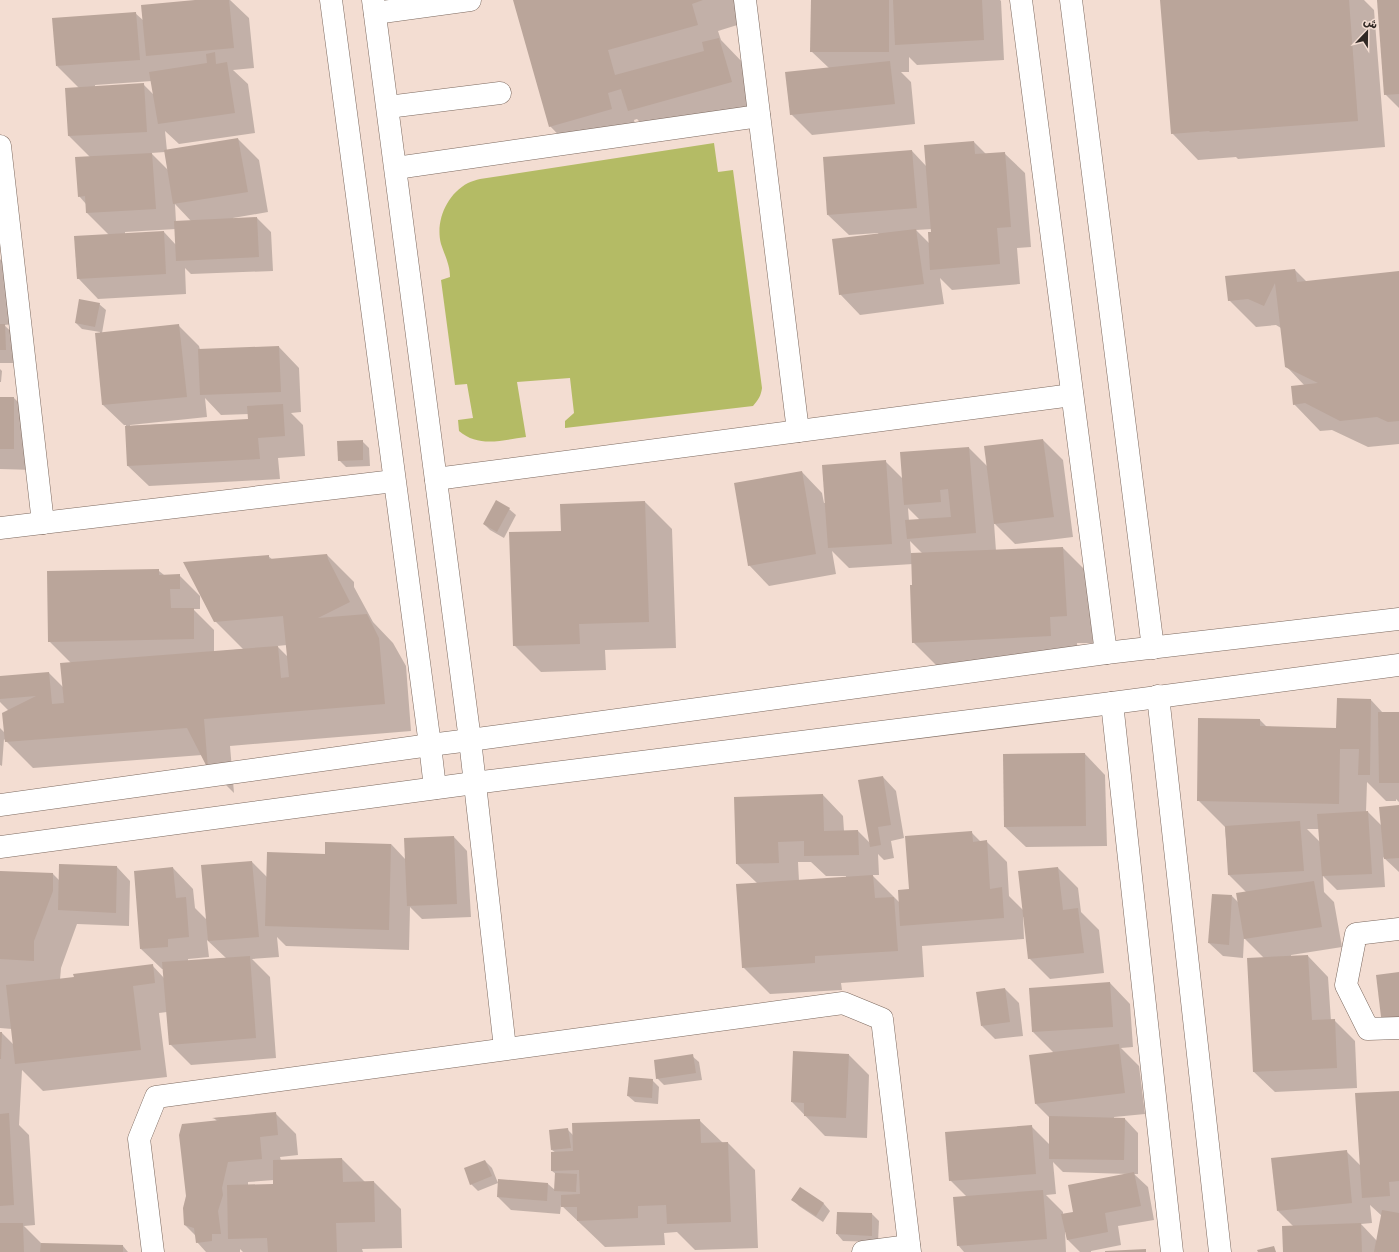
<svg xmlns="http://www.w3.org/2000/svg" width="1399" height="1252" font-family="Rubik,'Noto Naskh Arabic',sans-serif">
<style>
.green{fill:#b4bb65}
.shadow{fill:#0003;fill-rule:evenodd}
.building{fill:#baa59a}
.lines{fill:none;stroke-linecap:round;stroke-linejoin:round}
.minor-casing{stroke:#7c695f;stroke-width:23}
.minor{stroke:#fff;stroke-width:22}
</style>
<rect width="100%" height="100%" fill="#f3ddd2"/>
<path class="green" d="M 714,143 L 718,172 L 733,170 L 762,388 C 761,396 758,400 753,406 L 565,428 L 565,421 L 574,413 L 570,378 L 517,382 L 526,437 C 502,440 479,448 459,431 L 458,420 L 473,418 L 467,384 L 455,385 L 441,280 L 450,277 C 450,265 445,256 441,244 C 435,221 447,194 468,183 C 472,181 476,180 480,179 Z"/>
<g class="shadow">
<path d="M 206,0 L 230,0 L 249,18 L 254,68 L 233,70 L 248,84 L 255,133 L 179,144 L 165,131 L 167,151 L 238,139 L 259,160 L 268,212 L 233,218 L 233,219 L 257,218 L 271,232 L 273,271 L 191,274 L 185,268 L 186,294 L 98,299 L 78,278 L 109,235 L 87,213 L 86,204 L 79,196 L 90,157 L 69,136 L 79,88 L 57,66 L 135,13 L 144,21 ZM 152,81 L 154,95 L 143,84 L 95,87 L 95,85 ZM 165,152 L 168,170 L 151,153 ZM 175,204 L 191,221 L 176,222 ZM 176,229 L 176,245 L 164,232 L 125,234 L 125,232 Z"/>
<path d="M 514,0 L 741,0 L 747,22 L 718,31 L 721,40 L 746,66 L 758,109 L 655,138 L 637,119 L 634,120 L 638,136 L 576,153 L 550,126 Z"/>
<path d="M 812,0 L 1000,0 L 1001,1 L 1004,60 L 917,65 L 909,57 L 909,72 L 901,72 L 911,82 L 915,124 L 812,135 L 791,114 L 829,68 L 811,51 Z"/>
<path d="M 1161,0 L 1364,0 L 1374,10 L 1385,147 L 1238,159 L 1236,157 L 1198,160 L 1172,133 Z"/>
<path d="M 1378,0 L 1399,0 L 1399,108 L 1385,94 Z"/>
<path d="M 974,142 L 986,154 L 1004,153 L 1025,173 L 1031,247 L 1017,248 L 1020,284 L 952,290 L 940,278 L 944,304 L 860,315 L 840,294 L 879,235 L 878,233 L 849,235 L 828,215 L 912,151 L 927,167 ZM 932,229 L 932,233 L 929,243 L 916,230 Z"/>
<path d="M 0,259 L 10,269 L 15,324 L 4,325 L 19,339 L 19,363 L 0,363 Z"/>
<path d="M 1295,270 L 1307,282 L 1399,272 L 1399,444 L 1368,447 L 1332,430 L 1320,431 L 1294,404 L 1305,386 L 1286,366 L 1281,328 L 1276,325 L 1256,327 L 1229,300 Z"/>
<path d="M 99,304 L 106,310 L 102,333 L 179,326 L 199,346 L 200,350 L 279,347 L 299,368 L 301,412 L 291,413 L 303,425 L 305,456 L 278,458 L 280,479 L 149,486 L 128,466 L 126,425 L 124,425 L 103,405 L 100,332 L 82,329 L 76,323 ZM 205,398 L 221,415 L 249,414 L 249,420 L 130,426 L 130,425 L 207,417 Z"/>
<path d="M 0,369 L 2,371 L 1,382 L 0,382 Z"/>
<path d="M 0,398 L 14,398 L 35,419 L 34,470 L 0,469 Z"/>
<path d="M 1043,440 L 1063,460 L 1073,537 L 1015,544 L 994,523 L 996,551 L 1063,548 L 1090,575 L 1093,643 L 1077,643 L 1078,663 L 940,669 L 913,642 L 913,564 L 849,568 L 832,551 L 836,574 L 769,586 L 749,565 L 802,472 L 822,493 L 824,503 L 826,503 L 885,461 L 903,479 L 969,448 L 987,466 ZM 908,508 L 920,520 L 909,521 ZM 910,541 L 923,554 L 911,554 Z"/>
<path d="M 362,441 L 369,448 L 370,466 L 346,467 L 339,460 Z"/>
<path d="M 645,502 L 672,529 L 676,648 L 605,650 L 606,670 L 541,672 L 514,645 L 562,532 Z"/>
<path d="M 509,509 L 516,515 L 504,538 L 490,530 L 484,524 Z"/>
<path d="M 327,555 L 354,582 L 354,587 L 373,622 L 393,643 L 406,666 L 411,731 L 230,746 L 234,793 L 209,768 L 202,755 L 33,768 L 4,739 L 2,766 L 0,765 L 0,728 L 5,733 L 9,711 L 0,702 L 0,677 L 49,673 L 64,688 L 71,663 L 49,641 L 159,571 L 164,575 L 179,575 L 200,596 L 200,609 L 193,609 L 214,630 L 214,652 L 243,649 L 215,621 L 268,556 L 273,560 ZM 287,645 L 288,657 L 277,646 Z"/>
<path d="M 1371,700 L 1383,713 L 1399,713 L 1399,802 L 1396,799 L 1396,801 L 1386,801 L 1367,782 L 1366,812 L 1368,812 L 1382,826 L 1399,806 L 1399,872 L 1383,857 L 1385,887 L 1337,890 L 1323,876 L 1324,892 L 1334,902 L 1342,947 L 1291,955 L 1291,957 L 1308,956 L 1328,977 L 1331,1021 L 1334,1020 L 1355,1041 L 1357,1088 L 1275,1092 L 1254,1072 L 1264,958 L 1244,938 L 1243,958 L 1223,956 L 1209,943 L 1232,896 L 1239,903 L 1247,893 L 1229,875 L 1225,827 L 1198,800 L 1199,719 L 1260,720 L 1267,727 L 1337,729 ZM 1307,829 L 1319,829 L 1320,842 Z"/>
<path d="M 1085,754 L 1105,775 L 1107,846 L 1026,847 L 1005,827 Z"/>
<path d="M 883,777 L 896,791 L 904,838 L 891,841 L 894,858 L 884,860 L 878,854 L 879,875 L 872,875 L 900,903 L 910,890 L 972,833 L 981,842 L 986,841 L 1007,862 L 1009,896 L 1024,911 L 1058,868 L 1078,888 L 1081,912 L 1099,930 L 1104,973 L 1050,979 L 1029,958 L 1024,917 L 1023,917 L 1024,939 L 922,946 L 924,977 L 841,983 L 842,990 L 770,994 L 743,967 L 757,883 L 737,864 L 823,795 L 843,816 L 844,831 L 858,831 L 870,843 ZM 798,862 L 811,862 L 826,876 L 846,876 L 846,878 L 799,881 Z"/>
<path d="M 454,837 L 467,851 L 471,917 L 422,919 L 410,907 L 409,950 L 286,946 L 277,937 L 279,957 L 252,959 L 270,977 L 276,1058 L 191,1065 L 170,1044 L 167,1012 L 159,1013 L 167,1077 L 43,1091 L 22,1070 L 19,1125 L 29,1135 L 35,1225 L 24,1226 L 42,1244 L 123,1246 L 128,1252 L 0,1252 L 0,1033 L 2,1033 L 14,1045 L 12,1029 L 0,1028 L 0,872 L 53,874 L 60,881 L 117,867 L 130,881 L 129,926 L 77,924 L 61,968 L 60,980 L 152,965 L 164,978 L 164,969 L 162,969 L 141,949 L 173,868 L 193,889 L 195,908 L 207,920 L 252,862 L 267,877 L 326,855 L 391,844 L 406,860 ZM 207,940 L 226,958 L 188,961 L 188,959 L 209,957 Z"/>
<path d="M 1110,983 L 1130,1004 L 1133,1047 L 1121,1048 L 1139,1066 L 1145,1114 L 1114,1117 L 1114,1119 L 1125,1119 L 1138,1133 L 1138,1174 L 1134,1174 L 1148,1187 L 1154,1220 L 1118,1226 L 1121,1245 L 1091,1251 L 1091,1252 L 1080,1252 L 1067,1239 L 1066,1232 L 1065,1232 L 1066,1252 L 964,1252 L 958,1245 L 967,1197 L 950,1180 L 1031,1126 L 1050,1145 L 1050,1118 L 1036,1104 L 1054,1053 L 1033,1032 ZM 1053,1162 L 1063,1172 L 1129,1174 L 1074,1213 L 1063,1215 L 1063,1212 L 1046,1195 L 1056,1194 Z"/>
<path d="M 1005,989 L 1019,1003 L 1023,1036 L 995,1039 L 982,1026 Z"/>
<path d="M 849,1055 L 869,1075 L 867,1138 L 825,1136 L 792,1102 Z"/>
<path d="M 692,1056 L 699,1062 L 702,1080 L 664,1085 L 657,1078 Z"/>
<path d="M 652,1080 L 659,1087 L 658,1104 L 635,1102 L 628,1096 Z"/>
<path d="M 1399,1092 L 1399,1252 L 1284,1252 L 1294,1227 L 1278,1211 L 1346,1151 L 1361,1166 ZM 1370,1205 L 1382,1216 L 1377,1241 L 1361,1224 L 1372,1223 Z"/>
<path d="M 275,1113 L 296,1134 L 298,1155 L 280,1157 L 281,1161 L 342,1159 L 365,1182 L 374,1182 L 401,1209 L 402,1248 L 362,1249 L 363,1252 L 243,1252 L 240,1249 L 240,1252 L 206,1252 L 197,1242 L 196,1236 L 185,1225 L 217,1121 L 214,1118 ZM 274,1180 L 274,1185 L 248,1186 L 248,1182 Z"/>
<path d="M 699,1120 L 723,1143 L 728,1143 L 755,1170 L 758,1248 L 695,1250 L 677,1232 L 664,1233 L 665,1245 L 605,1247 L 561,1205 L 560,1214 L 511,1210 L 498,1197 L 499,1180 L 548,1184 L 555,1190 L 556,1174 L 552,1171 L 556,1153 L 552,1150 L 567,1129 L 573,1135 Z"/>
<path d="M 485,1161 L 492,1168 L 498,1183 L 478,1191 L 471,1184 Z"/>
<path d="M 800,1188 L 824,1204 L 830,1211 L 823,1222 L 799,1206 L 792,1199 Z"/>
<path d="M 838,1213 L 872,1214 L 879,1221 L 878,1242 L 843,1241 L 837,1234 Z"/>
</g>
<g class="building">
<path d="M 195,0 L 229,0 L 234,48 L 146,56 L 141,5 Z"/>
<path d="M 513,0 L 703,0 L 692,4 L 698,25 L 608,50 L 615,75 L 704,51 L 702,42 L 719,38 L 732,82 L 628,111 L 621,89 L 608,93 L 612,109 L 549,127 Z"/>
<path d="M 811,0 L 889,0 L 889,52 L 810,52 Z"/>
<path d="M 893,0 L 982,0 L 984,40 L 895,45 Z"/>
<path d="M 1160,0 L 1349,0 L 1358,121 L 1210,132 L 1209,131 L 1171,134 Z"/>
<path d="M 1377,0 L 1399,0 L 1399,94 L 1384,95 Z"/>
<path d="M 136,12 L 140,60 L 56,66 L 52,18 Z"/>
<path d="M 215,52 L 216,64 L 227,62 L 235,113 L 158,124 L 149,72 L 207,63 L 206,54 Z"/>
<path d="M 890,61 L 895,104 L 790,115 L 785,72 Z"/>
<path d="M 144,83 L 147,132 L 68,136 L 65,88 Z"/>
<path d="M 238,138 L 248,192 L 173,204 L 164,150 Z"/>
<path d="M 974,141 L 975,154 L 1005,152 L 1011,227 L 997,228 L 1000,264 L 930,270 L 928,232 L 931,232 L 924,145 Z"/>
<path d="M 912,150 L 917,208 L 827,215 L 823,157 Z"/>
<path d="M 152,153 L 156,209 L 86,213 L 85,196 L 78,197 L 75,157 Z"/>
<path d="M 257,217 L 259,257 L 176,261 L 174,221 Z"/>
<path d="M 916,229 L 924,284 L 839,295 L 832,239 Z"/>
<path d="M 164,231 L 166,274 L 77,279 L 74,236 Z"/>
<path d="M 1295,269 L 1297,282 L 1399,271 L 1399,421 L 1388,422 L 1377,417 L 1340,421 L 1305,403 L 1293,405 L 1291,386 L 1318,383 L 1285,367 L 1275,283 L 1264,306 L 1248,299 L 1228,301 L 1225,276 Z"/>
<path d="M 79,299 L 100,303 L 95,327 L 75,323 Z"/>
<path d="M 0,324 L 5,324 L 6,350 L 0,350 Z"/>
<path d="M 179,324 L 187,397 L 102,405 L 95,333 Z"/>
<path d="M 279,346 L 281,392 L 200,395 L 198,349 Z"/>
<rect x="0" y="397" width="14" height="52"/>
<path d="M 283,404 L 285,436 L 258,438 L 260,459 L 127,466 L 125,426 L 248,419 L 247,406 Z"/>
<path d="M 1043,439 L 1054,517 L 994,524 L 984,446 Z"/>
<path d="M 363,440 L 363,460 L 338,461 L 337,441 Z"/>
<path d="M 969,447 L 976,533 L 907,539 L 905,520 L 951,517 L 948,489 L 940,490 L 941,502 L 904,505 L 900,452 Z"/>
<path d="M 886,460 L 892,544 L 828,548 L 822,465 Z"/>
<path d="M 802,471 L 816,554 L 748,566 L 734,483 Z"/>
<path d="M 496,500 L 510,508 L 497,532 L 483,524 Z"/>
<path d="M 645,501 L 649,622 L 579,624 L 580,644 L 513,646 L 509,532 L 561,531 L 560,504 Z"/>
<path d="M 1063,547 L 1067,616 L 1050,617 L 1051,636 L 912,643 L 910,585 L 912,585 L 911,553 Z"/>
<path d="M 327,554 L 328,559 L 350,602 L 318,618 L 367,614 L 379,638 L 385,704 L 204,719 L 208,769 L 187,728 L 5,742 L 2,713 L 36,696 L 0,699 L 0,676 L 49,672 L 52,704 L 64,703 L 60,663 L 278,646 L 281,678 L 289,677 L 283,616 L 214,622 L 183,562 L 269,555 L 269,559 Z"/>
<path d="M 159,569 L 159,575 L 180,574 L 180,589 L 170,589 L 171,608 L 194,608 L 194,639 L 48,642 L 47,571 Z"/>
<path d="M 1337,698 L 1371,699 L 1370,775 L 1358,775 L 1359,749 L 1340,749 L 1339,804 L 1197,801 L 1198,718 L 1260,719 L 1260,726 L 1336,728 Z"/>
<path d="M 1378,712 L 1399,712 L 1399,783 L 1379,783 Z"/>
<path d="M 1085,753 L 1086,826 L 1004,827 L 1003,754 Z"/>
<path d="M 883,776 L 891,825 L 878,827 L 881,845 L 870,847 L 858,780 Z"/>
<path d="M 823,794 L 824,831 L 858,830 L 859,855 L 804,856 L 804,841 L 778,842 L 779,863 L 736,864 L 734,797 Z"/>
<path d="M 1399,805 L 1399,858 L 1384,859 L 1379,807 Z"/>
<path d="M 1368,811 L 1372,874 L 1322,876 L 1317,814 Z"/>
<path d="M 1300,821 L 1304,871 L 1228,875 L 1225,826 Z"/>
<path d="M 972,831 L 973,842 L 987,840 L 990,889 L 1002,887 L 1004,918 L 900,926 L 898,890 L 909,889 L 905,836 Z"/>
<path d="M 454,836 L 457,904 L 407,906 L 404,838 Z"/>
<path d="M 325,842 L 391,844 L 389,930 L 265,926 L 267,852 L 325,854 Z"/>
<path d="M 252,861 L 259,937 L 208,941 L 201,865 Z"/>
<path d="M 59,864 L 117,866 L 116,913 L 58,910 Z"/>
<path d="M 173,867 L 176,898 L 186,897 L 189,937 L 168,939 L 168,947 L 140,949 L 134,871 Z"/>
<path d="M 1058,867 L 1063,910 L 1078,908 L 1084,953 L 1028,959 L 1018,871 Z"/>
<path d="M 0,871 L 53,873 L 53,891 L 34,941 L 34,961 L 0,959 Z"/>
<path d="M 873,875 L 875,898 L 894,897 L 898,951 L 815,956 L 815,963 L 742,968 L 736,884 Z"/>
<path d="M 1314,881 L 1322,927 L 1244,939 L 1236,893 Z"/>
<path d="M 1212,894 L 1232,895 L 1229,945 L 1208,943 Z"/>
<path d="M 1308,955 L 1312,1020 L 1335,1019 L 1337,1068 L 1253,1072 L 1247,958 Z"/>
<path d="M 250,956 L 256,1038 L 169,1045 L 162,962 Z"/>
<path d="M 153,964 L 155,983 L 133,986 L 141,1050 L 15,1064 L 6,985 L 74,977 L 73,974 Z"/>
<path d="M 1399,972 L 1399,1023 L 1382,1025 L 1376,975 Z"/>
<path d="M 1110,982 L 1113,1027 L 1032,1032 L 1029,988 Z"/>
<path d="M 1005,988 L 1010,1022 L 981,1026 L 976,992 Z"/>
<path d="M 0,1032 L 2,1032 L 1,1059 L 0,1059 Z"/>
<path d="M 1119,1044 L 1125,1093 L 1035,1104 L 1029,1055 Z"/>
<path d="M 793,1051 L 849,1054 L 846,1118 L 804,1116 L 804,1103 L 791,1102 Z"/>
<path d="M 693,1054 L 696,1073 L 656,1079 L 654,1060 Z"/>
<path d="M 629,1077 L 653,1079 L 652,1098 L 627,1096 Z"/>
<path d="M 1399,1091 L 1399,1181 L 1389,1182 L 1390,1196 L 1362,1198 L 1355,1093 Z"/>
<path d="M 276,1112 L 278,1135 L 260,1137 L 262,1159 L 228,1162 L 222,1188 L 223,1195 L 218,1211 L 221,1234 L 212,1234 L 212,1241 L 196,1243 L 194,1228 L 184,1225 L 183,1208 L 186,1196 L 179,1135 L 182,1124 L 220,1120 L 212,1118 Z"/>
<path d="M 9,1113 L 14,1205 L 0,1206 L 0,1114 Z"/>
<path d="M 1049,1116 L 1125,1118 L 1124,1160 L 1049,1159 Z"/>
<path d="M 700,1119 L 701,1143 L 728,1142 L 731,1222 L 667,1224 L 666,1205 L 638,1206 L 638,1218 L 577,1221 L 577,1207 L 561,1207 L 561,1195 L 580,1194 L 579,1170 L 551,1171 L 551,1152 L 573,1151 L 572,1123 Z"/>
<path d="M 1032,1125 L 1036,1174 L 949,1181 L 945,1132 Z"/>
<path d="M 568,1128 L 571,1148 L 551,1150 L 549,1130 Z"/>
<path d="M 1347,1150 L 1352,1203 L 1277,1211 L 1271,1158 Z"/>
<path d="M 342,1158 L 343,1182 L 374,1181 L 375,1222 L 336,1223 L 337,1252 L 268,1252 L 267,1238 L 228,1239 L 227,1185 L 273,1184 L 273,1160 Z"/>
<path d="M 485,1160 L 492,1176 L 470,1185 L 464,1168 Z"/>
<path d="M 1134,1172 L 1141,1206 L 1105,1213 L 1108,1232 L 1067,1240 L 1061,1214 L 1073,1212 L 1068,1185 Z"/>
<path d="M 555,1173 L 577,1174 L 576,1192 L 554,1191 Z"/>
<path d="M 498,1179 L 548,1183 L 547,1201 L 497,1197 Z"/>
<path d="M 800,1187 L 824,1203 L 816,1216 L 791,1200 Z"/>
<path d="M 1043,1190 L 1047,1239 L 957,1246 L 953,1197 Z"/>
<path d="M 1382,1210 L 1399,1213 L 1399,1252 L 1374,1252 Z"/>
<path d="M 837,1212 L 872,1213 L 872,1236 L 836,1234 Z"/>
<path d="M 0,1223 L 23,1223 L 24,1252 L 0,1252 Z"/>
<path d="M 1361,1223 L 1362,1252 L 1283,1252 L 1282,1226 Z"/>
<path d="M 41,1243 L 123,1245 L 123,1252 L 40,1252 Z"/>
<path d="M 1274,1246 L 1276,1252 L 1258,1252 L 1257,1250 Z"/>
<path d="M 1146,1249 L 1146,1252 L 1105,1252 L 1105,1251 Z"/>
</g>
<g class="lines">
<g class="minor-casing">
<g id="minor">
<path d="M 331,0 L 430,745 L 435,788"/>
<path d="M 373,0 L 470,740 L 505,1048"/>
<path d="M 745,0 L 798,431"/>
<path d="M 1021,0 L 1106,653"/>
<path d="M 1071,0 L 1153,648"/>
<path d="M 375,13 L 470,0"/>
<path d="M 388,107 L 500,93"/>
<path d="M 0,146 L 43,523"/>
<path d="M 396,168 L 759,116"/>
<path d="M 436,479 L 1072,395"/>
<path d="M 0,528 L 394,481"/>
<path d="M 1158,696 L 1220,1252"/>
<path d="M 1112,703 L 1172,1252"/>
<path d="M 0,805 L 430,745 L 470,740 L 1106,653 L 1399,619"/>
<path d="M 0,847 L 474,783 L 1112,703 L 1399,665"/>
<path d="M 1399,929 L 1356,934 L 1346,985 L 1368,1029 L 1399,1028"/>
<path d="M 153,1252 L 139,1139 L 156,1097 L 843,1003 L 882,1019 L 910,1252"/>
<path d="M 863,1252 L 909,1246"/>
</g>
</g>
<use href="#minor" class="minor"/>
</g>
<g transform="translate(1367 32) rotate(22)" stroke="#f3ddd2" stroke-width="3" paint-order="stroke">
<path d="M0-3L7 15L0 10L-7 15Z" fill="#302824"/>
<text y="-6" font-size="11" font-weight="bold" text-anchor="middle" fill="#302824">ش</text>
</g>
</svg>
